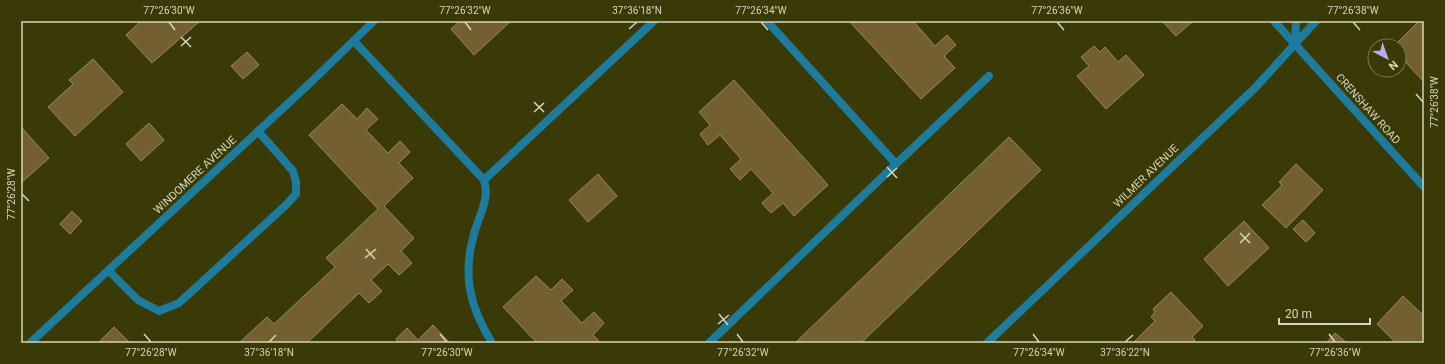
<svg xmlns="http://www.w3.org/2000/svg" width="1445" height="364" font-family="Roboto,sans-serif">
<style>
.building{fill:#726031;stroke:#9b8859}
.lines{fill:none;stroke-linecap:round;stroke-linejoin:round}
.lane{stroke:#1d7b9e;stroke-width:8}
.street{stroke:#1d7b9e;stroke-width:8}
.ticks{fill:none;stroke:#d5d6bc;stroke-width:1.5}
.labels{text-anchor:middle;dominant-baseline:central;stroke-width:3;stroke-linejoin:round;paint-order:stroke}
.street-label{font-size:11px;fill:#d5d6bc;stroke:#3a3a06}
.neatline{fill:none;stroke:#d5d6bc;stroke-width:1.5}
.ticks-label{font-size:10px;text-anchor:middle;fill:#d5d6bc}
</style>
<rect width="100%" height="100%" fill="#3a3a06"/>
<g class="building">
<path d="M 141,21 L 200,21 L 152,63 L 126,35 Z"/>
<path d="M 460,21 L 511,21 L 474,55 L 451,29 Z"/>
<path d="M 849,21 L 915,21 L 914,22 L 935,46 L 947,35 L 956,45 L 944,56 L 955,68 L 921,99 Z"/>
<path d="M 1162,21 L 1193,21 L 1176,36 Z"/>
<path d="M 1419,21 L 1424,21 L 1424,82 L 1399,55 L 1401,52 L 1399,49 L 1399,46 L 1395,45 Z"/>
<path d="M 1094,46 L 1100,52 L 1105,47 L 1118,62 L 1126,55 L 1144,75 L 1106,109 L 1077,76 L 1089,66 L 1081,57 Z"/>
<path d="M 247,52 L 259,65 L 243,79 L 231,66 Z"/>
<path d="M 93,59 L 123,92 L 75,136 L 48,107 L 73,84 L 69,80 Z"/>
<path d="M 734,80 L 828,185 L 794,216 L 783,203 L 771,213 L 762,203 L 773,193 L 751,169 L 740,180 L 730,169 L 741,159 L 720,135 L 708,145 L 700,134 L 710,125 L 699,112 Z"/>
<path d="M 342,104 L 357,119 L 367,108 L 378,119 L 366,130 L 388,153 L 400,141 L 410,152 L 399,163 L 413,178 L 384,206 L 414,238 L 401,251 L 412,263 L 399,275 L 388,264 L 371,280 L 382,291 L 369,303 L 359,293 L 307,343 L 239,343 L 267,317 L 274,324 L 335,267 L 326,258 L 378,209 L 309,135 Z"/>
<path d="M 149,123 L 164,140 L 141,161 L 126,144 Z"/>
<path d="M 22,128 L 49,158 L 21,183 L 21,129 Z"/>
<path d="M 1009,137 L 1041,170 L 861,343 L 795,343 Z"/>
<path d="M 1296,164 L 1323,190 L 1286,228 L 1262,205 L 1282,185 L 1279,182 Z"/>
<path d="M 598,174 L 617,196 L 588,222 L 569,200 Z"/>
<path d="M 72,211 L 82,221 L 70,234 L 60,224 Z"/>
<path d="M 1303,220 L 1315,233 L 1306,242 L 1293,229 Z"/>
<path d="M 1244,221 L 1269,248 L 1228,286 L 1204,259 Z"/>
<path d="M 536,276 L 551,290 L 562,279 L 573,290 L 561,301 L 582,323 L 594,312 L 604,323 L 593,335 L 601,343 L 537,343 L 503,307 Z"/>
<path d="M 1171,292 L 1203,326 L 1192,337 L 1195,340 L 1192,343 L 1133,343 L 1155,321 L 1151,317 L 1155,312 L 1153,309 Z"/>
<path d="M 1403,296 L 1424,316 L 1424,343 L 1396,343 L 1377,324 Z"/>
<path d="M 433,325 L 450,343 L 399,343 L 396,339 L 407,328 L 418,340 Z"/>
<path d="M 114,327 L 130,343 L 98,343 Z"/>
<path d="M 1335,333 L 1347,343 L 1326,343 Z"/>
</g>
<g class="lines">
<g class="lane">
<path d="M 354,41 L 484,180 C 485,184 486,188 486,192 C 486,205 477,222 474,234 C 462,276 470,307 492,343"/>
<path d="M 896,164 L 989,76"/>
<path d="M 109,271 L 138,300 L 159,311 L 179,303 L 286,205 L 296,194 L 296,182 L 293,171 L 258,131"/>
<path d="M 709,343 L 896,164 L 767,21"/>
</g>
<g class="street">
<path d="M 1274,21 L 1424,187"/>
<path d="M 1295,45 L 1296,21"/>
<path d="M 484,180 L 654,21"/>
<path d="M 30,343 L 309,84 L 374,21"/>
<path d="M 987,343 L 1255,88 L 1316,21"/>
</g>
</g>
<path class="ticks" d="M 169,22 L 175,30M 465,22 L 471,30M 761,22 L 768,30M 1057,22 L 1064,30M 1353,22 L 1360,30M 629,29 L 637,22M 181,37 L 191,47M 181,46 L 191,37M 1416,94 L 1423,102M 534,102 L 544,112M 534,112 L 544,103M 887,167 L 897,178M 887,177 L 897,168M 22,194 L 29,201M 1240,233 L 1250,243M 1240,243 L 1250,233M 366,249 L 375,259M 365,258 L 376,249M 719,314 L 728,325M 718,324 L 729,315M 144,334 L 151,342M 440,334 L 447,342M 737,334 L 743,342M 1033,334 L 1039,342M 1329,334 L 1335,342M 269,342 L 276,335M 1125,342 L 1133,335"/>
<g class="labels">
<g class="street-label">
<text transform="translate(1368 109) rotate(48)">CRENSHAW ROAD</text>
<text transform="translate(195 175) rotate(-43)">WINDOMERE AVENUE</text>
<text transform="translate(1146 176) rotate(-44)">WILMER AVENUE</text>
</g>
</g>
<rect width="1445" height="364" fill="none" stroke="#3a3a06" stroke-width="44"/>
<g transform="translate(1387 58) rotate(139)"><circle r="19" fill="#3a3a06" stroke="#78784f"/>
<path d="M0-3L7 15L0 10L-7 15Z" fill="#b5acf8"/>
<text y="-6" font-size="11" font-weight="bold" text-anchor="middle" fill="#d5d6bc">N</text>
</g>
<path d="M1279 318v6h91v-6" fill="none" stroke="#d5d6bc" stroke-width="2"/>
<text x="1285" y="318" font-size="12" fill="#d5d6bc" stroke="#3a3a06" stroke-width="3" paint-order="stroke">20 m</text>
<rect x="22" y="22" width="1401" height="320" class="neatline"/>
<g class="ticks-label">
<text x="169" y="14">77°26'30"W</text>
<text x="465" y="14">77°26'32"W</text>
<text x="637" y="14">37°36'18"N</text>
<text x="761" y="14">77°26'34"W</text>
<text x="1057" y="14">77°26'36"W</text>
<text x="1353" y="14">77°26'38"W</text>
<text transform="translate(1434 102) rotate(-90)" y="4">77°26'38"W</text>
<text transform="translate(11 194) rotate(-90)" y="4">77°26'28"W</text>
<text x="151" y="356">77°26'28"W</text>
<text x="269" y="356">37°36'18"N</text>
<text x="447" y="356">77°26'30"W</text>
<text x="743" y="356">77°26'32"W</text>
<text x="1039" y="356">77°26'34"W</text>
<text x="1125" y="356">37°36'22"N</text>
<text x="1335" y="356">77°26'36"W</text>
</g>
</svg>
